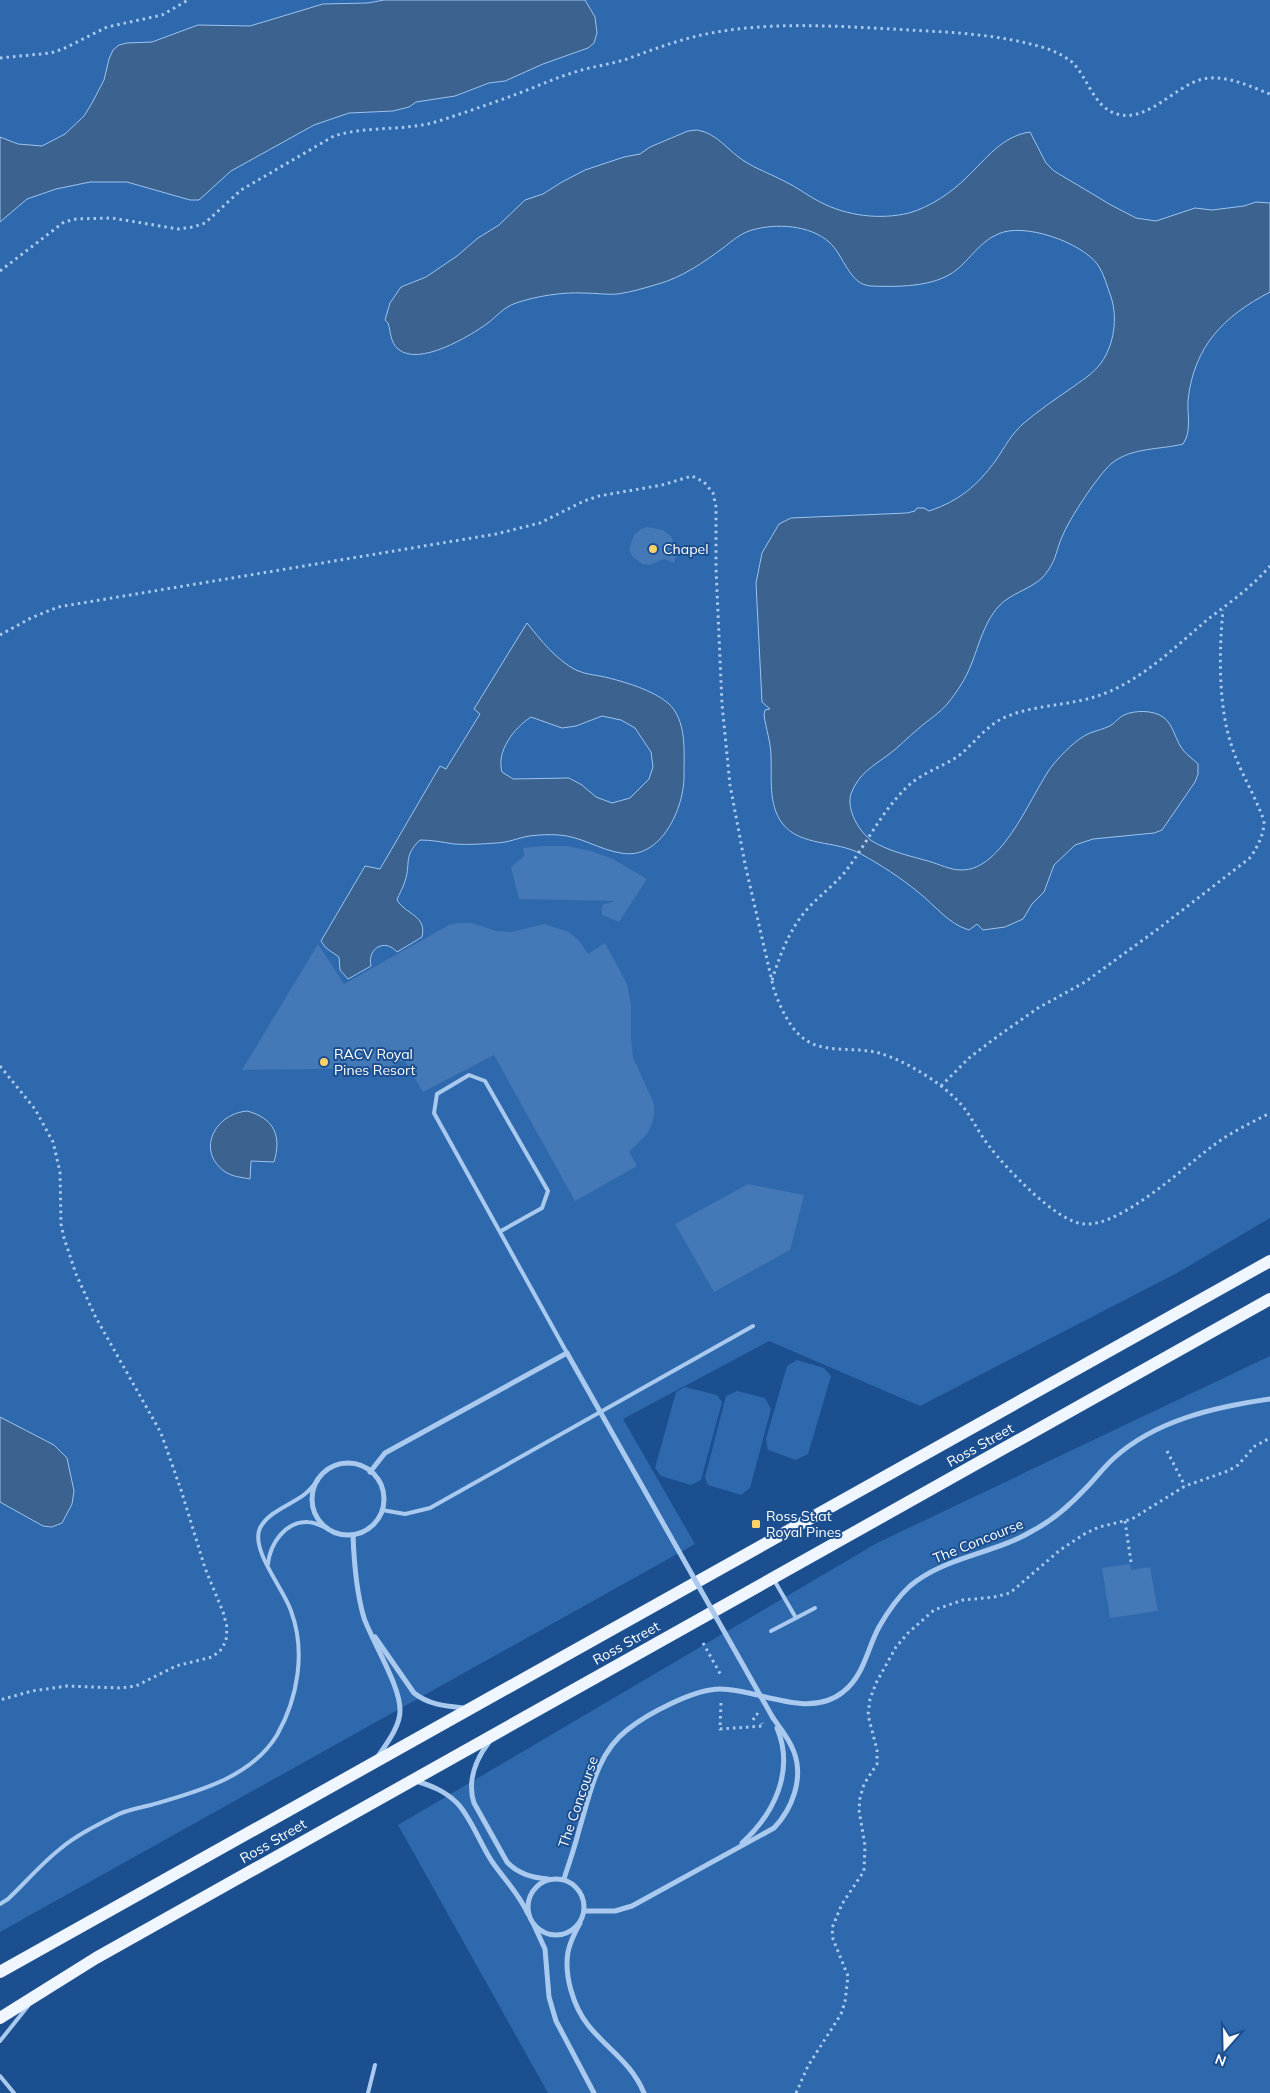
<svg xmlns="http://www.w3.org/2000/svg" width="1270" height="2093" font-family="Mulish,sans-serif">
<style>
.green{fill:#2e69ad}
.water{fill:#3c6290;stroke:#9cc4f0;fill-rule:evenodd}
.building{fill:#4478b7}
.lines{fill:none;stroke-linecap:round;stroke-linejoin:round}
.path{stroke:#a9c9ee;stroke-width:3;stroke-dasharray:2.5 4;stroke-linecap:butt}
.service{stroke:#a9c9ee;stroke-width:4}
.minor{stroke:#a9c9ee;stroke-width:5}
.primary{stroke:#f0f6ff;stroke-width:12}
.minor-bridge{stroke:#a9c9ee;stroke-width:5}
.poi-dot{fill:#ffd166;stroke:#1b4f8f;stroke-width:2}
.labels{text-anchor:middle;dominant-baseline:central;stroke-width:4;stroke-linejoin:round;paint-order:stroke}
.poi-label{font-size:14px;fill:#fff;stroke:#1b4f8f;text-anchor:start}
.street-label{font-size:14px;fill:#fff;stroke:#1b4f8f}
</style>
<rect width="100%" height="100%" fill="#1b4f8f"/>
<g class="green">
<path d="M 0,0 L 1270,0 L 1270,1218 L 1177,1273 L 920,1406 L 769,1341 L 623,1419 L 695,1544 L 0,1932 Z"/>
<path d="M 1270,1356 L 1270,2093 L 548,2093 L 398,1825 L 877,1543 Z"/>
<path d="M 797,1360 L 824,1368 L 831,1376 L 808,1454 L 796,1460 L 768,1450 L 766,1439 L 787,1366 Z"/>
<path d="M 685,1387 L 717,1395 L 722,1402 L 701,1480 L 691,1485 L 661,1476 L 655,1468 L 676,1392 Z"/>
<path d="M 737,1391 L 765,1398 L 771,1409 L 750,1488 L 741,1495 L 708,1485 L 705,1477 L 726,1396 Z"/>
</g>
<g class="water">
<path d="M 384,0 L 585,0 L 595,17 L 597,33 L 594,43 L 588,48 L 543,64 L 505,81 L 489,83 L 455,96 L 416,102 L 409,107 L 393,111 L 349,113 L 314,125 L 231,171 L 199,200 L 190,200 L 127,182 L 90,182 L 56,189 L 27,199 L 0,222 L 0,137 L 18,144 L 42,146 L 65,134 L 84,116 L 92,103 L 104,80 L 109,59 L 113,50 L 119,45 L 127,43 L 152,42 L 198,25 L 250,26 L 323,4 L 368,3 Z"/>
<path d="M 697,130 C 717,133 727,150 744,161 C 756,169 771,174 784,181 C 797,187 808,196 820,202 C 847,216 880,220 909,213 C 930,207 951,193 967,177 C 986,159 1002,136 1030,132 L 1046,163 L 1054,171 L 1111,205 L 1136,218 L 1156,221 L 1195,208 L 1212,210 L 1244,206 L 1256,202 L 1270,203 L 1270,292 C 1224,316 1194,346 1188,400 C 1187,415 1192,431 1183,444 C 1159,450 1133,447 1112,463 C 1098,475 1069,519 1062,537 C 1057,548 1056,559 1049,569 C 1038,589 1013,590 998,607 C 984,623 979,645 971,665 C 966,678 957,692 948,703 C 940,713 928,720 918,729 C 908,737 899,747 888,755 C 873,766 858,774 851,794 C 846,809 859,832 872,841 C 888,851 910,856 928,861 C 939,864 950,870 961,870 C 1003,871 1031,794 1052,766 C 1062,754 1076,739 1090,733 C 1098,730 1105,729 1113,724 C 1116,721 1120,717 1124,715 C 1135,710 1153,710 1163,717 C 1174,725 1175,740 1183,750 C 1187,755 1193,759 1198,764 L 1198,774 L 1195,782 L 1162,830 L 1154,833 L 1093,839 L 1075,845 L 1054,865 L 1044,892 L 1032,904 L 1023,919 L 1005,927 L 983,930 L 977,924 L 969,930 C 948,924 935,905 918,892 C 901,878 881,865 861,854 C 836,840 800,847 782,823 C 768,804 772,778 771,756 C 771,743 766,729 764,715 L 765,710 L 770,709 L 762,702 L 756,583 L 762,553 L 779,524 L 791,518 L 907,513 L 915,511 L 917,508 L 924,508 L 929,511 C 959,501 977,486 996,460 C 1005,447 1011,434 1024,423 C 1038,411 1054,400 1070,389 C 1081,381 1093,374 1101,363 C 1114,345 1118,318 1111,297 C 1107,286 1104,274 1098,265 C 1081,242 1024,222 998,234 C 976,243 966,268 945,277 C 924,287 894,287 871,286 C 849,285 844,255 829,242 C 810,225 776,223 752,230 C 741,233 732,241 723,248 C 704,262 681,278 658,284 C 645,288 631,292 618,294 C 607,295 595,293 584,293 C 562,292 537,296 516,303 C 504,307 497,316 488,323 C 470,336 419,367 398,349 C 390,342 391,332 388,323 L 385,320 L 390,303 L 401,287 L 426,277 L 457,256 L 478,238 L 499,225 L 525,200 L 543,194 L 562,182 L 585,170 L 624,157 L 640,154 L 650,147 L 688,131 Z"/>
<path d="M 527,623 C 540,639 556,660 576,670 C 587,675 598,675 609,678 C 628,683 652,690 668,703 C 687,720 684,751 684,774 C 685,807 661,861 621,853 C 600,850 580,836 559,835 C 550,834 538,835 529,836 C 518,838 507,843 496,843 C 482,844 468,845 454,844 C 442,842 432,840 420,840 C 403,856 411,863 405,881 C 403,888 399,894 397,900 C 406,915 427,915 422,937 L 397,952 C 385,938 367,948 371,966 L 348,979 L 340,970 L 339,957 L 326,948 L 321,941 L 365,866 L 380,869 L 440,766 L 446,769 L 480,714 L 474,709 ZM 602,716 L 621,720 L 635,728 L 651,752 L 653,767 L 649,779 L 630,798 L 612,803 L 596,797 L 582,785 L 569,778 L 513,779 L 502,772 C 496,751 514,728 531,717 L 562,728 L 576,726 Z"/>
<path d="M 247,1111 C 274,1118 282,1136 274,1162 L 251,1161 L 250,1179 C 241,1177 232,1177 224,1171 C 196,1150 215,1114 247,1111 Z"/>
<path d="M 0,1417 L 54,1445 L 67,1458 L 74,1491 L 72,1504 L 62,1523 L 52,1527 L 43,1526 L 0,1502 Z"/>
</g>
<g class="building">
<path d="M 647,527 L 663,530 L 671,536 L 677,553 L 674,563 L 664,559 L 649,565 L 642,564 L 633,557 L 630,552 L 630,546 L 634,535 L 641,529 Z"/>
<path d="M 544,846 L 567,846 L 591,851 L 613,859 L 647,879 L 619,922 L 602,915 L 602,905 L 615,901 L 519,899 L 511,867 L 524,856 L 523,848 Z"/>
<path d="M 457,923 L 472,923 L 496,931 L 511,932 L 544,924 L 569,932 L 580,942 L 588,954 L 605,943 L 627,984 L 631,1005 L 631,1038 L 633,1057 L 654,1104 L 654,1116 L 651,1126 L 647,1134 L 629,1152 L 637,1166 L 575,1201 L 494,1055 L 423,1092 L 404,1060 L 388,1068 L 242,1070 L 318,944 L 344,984 L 449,925 Z"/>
<path d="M 748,1184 L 804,1195 L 790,1250 L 714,1292 L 675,1224 Z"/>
<path d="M 1130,1564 L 1131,1570 L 1150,1567 L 1158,1611 L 1110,1618 L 1102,1568 Z"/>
</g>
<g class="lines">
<g class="path">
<path d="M 0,58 L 51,53 L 65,48 L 107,27 L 162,15 L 188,0"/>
<path d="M 0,271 L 64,222 L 76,219 L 112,218 L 178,229 L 193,227 L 205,223 L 241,190 L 334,136 C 369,125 407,132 442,120 C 469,111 496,102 522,92 C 538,86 553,79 569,74 C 588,67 608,65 627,59 C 657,48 686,37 717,32 C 775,22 834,26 892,29 C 943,32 996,33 1045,48 C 1055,51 1064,56 1072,62 C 1087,76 1094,108 1117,114 C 1148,123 1174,86 1203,79 C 1225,74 1249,86 1270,94"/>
<path d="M 0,635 L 31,618 L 58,607 L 496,534 L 540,523 L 584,501 L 599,496 L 662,485 L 692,476 L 704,482 L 713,493 L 716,507 L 716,568 L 722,704 L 730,785 L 745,864 L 774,990 C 783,1014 795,1042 823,1047 C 842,1051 861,1048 879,1053 C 906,1061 940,1082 959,1102 C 971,1115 978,1132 989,1146 C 1006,1168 1056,1222 1084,1224 C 1121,1227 1185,1166 1214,1145 C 1231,1132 1251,1123 1270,1113"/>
<path d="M 772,980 C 781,952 791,925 812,904 C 823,893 835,884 845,872 C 866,845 881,812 907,787 C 922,772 944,767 961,754 C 976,741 989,723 1008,716 C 1038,704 1072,706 1103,694 C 1143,679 1175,647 1207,620 C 1229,603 1252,587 1270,566"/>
<path d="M 0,1066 L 35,1109 L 53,1142 L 60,1172 L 61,1224 L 64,1238 L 76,1274 L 95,1316 L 161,1433 L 181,1490 L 205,1568 L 223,1612 L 227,1627 L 226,1641 L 220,1651 L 212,1657 L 176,1666 L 136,1686 L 121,1688 L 67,1686 L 32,1691 L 0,1700"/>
<path d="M 941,1086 L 969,1058 L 998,1036 L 1038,1008 L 1085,982 L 1158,929 L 1251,857 C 1258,845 1264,835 1264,821 C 1255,795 1240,772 1232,747 C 1218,707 1219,651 1223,610"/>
<path d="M 1167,1451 L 1185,1486"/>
<path d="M 1125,1521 L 1131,1562"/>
<path d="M 703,1643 L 722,1677"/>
<path d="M 721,1703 L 720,1729 L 763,1726 L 762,1723"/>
<path d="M 753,1720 L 757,1714 L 758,1715"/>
<path d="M 796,2093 L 808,2066 L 841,2014 L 845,2002 L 848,1976 L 833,1939 L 832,1928 L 842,1904 L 864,1871 L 865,1846 L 859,1810 L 860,1798 L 864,1784 L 877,1764 L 877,1750 L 868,1715 L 870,1699 L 876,1683 L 896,1647 L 908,1633 L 934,1610 L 963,1600 L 994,1597 L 1010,1593 L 1060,1550 L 1086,1533 L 1099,1527 L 1132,1519 L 1185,1486 L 1228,1471 L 1238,1465 L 1255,1446 L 1270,1438"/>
</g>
<g class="service">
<path d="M 501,1231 L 542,1208 L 548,1191 L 485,1081 L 469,1075 L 437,1094 L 434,1113 L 567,1353"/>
<path d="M 382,1510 L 405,1514 L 430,1508 L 753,1326"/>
<path d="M 268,1564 C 270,1544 285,1521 308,1522 C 314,1522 320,1525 326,1528"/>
<path d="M 774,1580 L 796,1618 L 815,1608"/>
<path d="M 771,1631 L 796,1618"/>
<path d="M 0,1904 L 8,1899 C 25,1883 41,1864 60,1849 C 75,1836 97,1825 115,1816 C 125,1810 139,1808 151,1805 C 196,1792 251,1778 277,1735 C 298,1698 306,1651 291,1611 C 284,1589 250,1550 260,1528 C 269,1511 291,1505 305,1494 C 310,1490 314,1485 318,1480"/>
<path d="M 0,2041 L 28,2006"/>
<path d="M 0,2076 L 14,2093"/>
<path d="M 368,2093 L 375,2065"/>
</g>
<g class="minor">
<circle cx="348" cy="1499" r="36"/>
<path d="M 370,1472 L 385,1453 L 567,1353"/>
<path d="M 353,1535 C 354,1563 356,1591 364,1618 C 373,1643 401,1687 400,1711 C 400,1726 387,1743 379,1755"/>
<path d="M 375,1637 L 414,1693 C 429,1705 446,1706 465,1708"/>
<path d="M 489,1742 C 476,1759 467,1781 474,1803 L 507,1862 C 518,1874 532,1878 548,1879"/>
<path d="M 416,1781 C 432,1786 445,1791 457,1803 C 471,1817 481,1846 493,1863 C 505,1880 519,1894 528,1914"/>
<path d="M 742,1843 C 774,1814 795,1771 777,1728"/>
<circle cx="556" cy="1907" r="28"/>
<path d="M 564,1879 C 569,1863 575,1847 579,1830 C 590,1795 596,1754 627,1730 C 647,1714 694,1689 720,1689 C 759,1689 808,1720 843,1692 C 864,1676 867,1649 879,1627 C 887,1613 898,1597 910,1586 C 946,1556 995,1554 1034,1530 C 1053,1520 1070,1505 1085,1489 C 1095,1479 1104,1467 1114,1458 C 1156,1420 1215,1407 1270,1399"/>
<path d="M 584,1911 L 615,1911 L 632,1906 L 774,1828 C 792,1809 804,1779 794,1752 C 790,1740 781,1729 773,1718"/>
<path d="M 580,1923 C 575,1932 570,1942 568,1952 C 564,1975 573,2006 588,2025 C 607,2049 631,2062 644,2093"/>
<path d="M 534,1925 L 545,1949 L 549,1997 L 556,2021 L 594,2093"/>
</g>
<g class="primary">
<path d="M 0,1972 L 1270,1261"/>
<path d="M 0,2018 L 96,1958 L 1270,1299"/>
</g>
<path class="minor-bridge" d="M 567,1353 L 773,1718"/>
</g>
<g class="poi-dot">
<circle cx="653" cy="549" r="5"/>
<circle cx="324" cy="1062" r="5"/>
<rect x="751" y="1519" width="10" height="10" rx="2.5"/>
</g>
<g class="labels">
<g class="poi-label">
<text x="663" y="549">Chapel</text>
<text x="334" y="1054">RACV Royal<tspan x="334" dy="16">Pines Resort</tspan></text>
<text x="766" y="1516">Ross St at<tspan x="766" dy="16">Royal Pines</tspan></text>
</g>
<g class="street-label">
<text transform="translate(980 1445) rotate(-29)">Ross Street</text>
<text transform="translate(978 1541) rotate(-22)">The Concourse</text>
<text transform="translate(626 1643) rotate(-29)">Ross Street</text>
<text transform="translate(578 1802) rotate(-71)">The Concourse</text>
<text transform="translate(273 1841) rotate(-30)">Ross Street</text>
</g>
</g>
<g transform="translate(1225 2048) rotate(200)" stroke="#1b4f8f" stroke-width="4" paint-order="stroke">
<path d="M0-4L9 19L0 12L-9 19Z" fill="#ffffff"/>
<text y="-8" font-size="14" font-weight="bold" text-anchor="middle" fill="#ffffff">N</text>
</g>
</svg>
